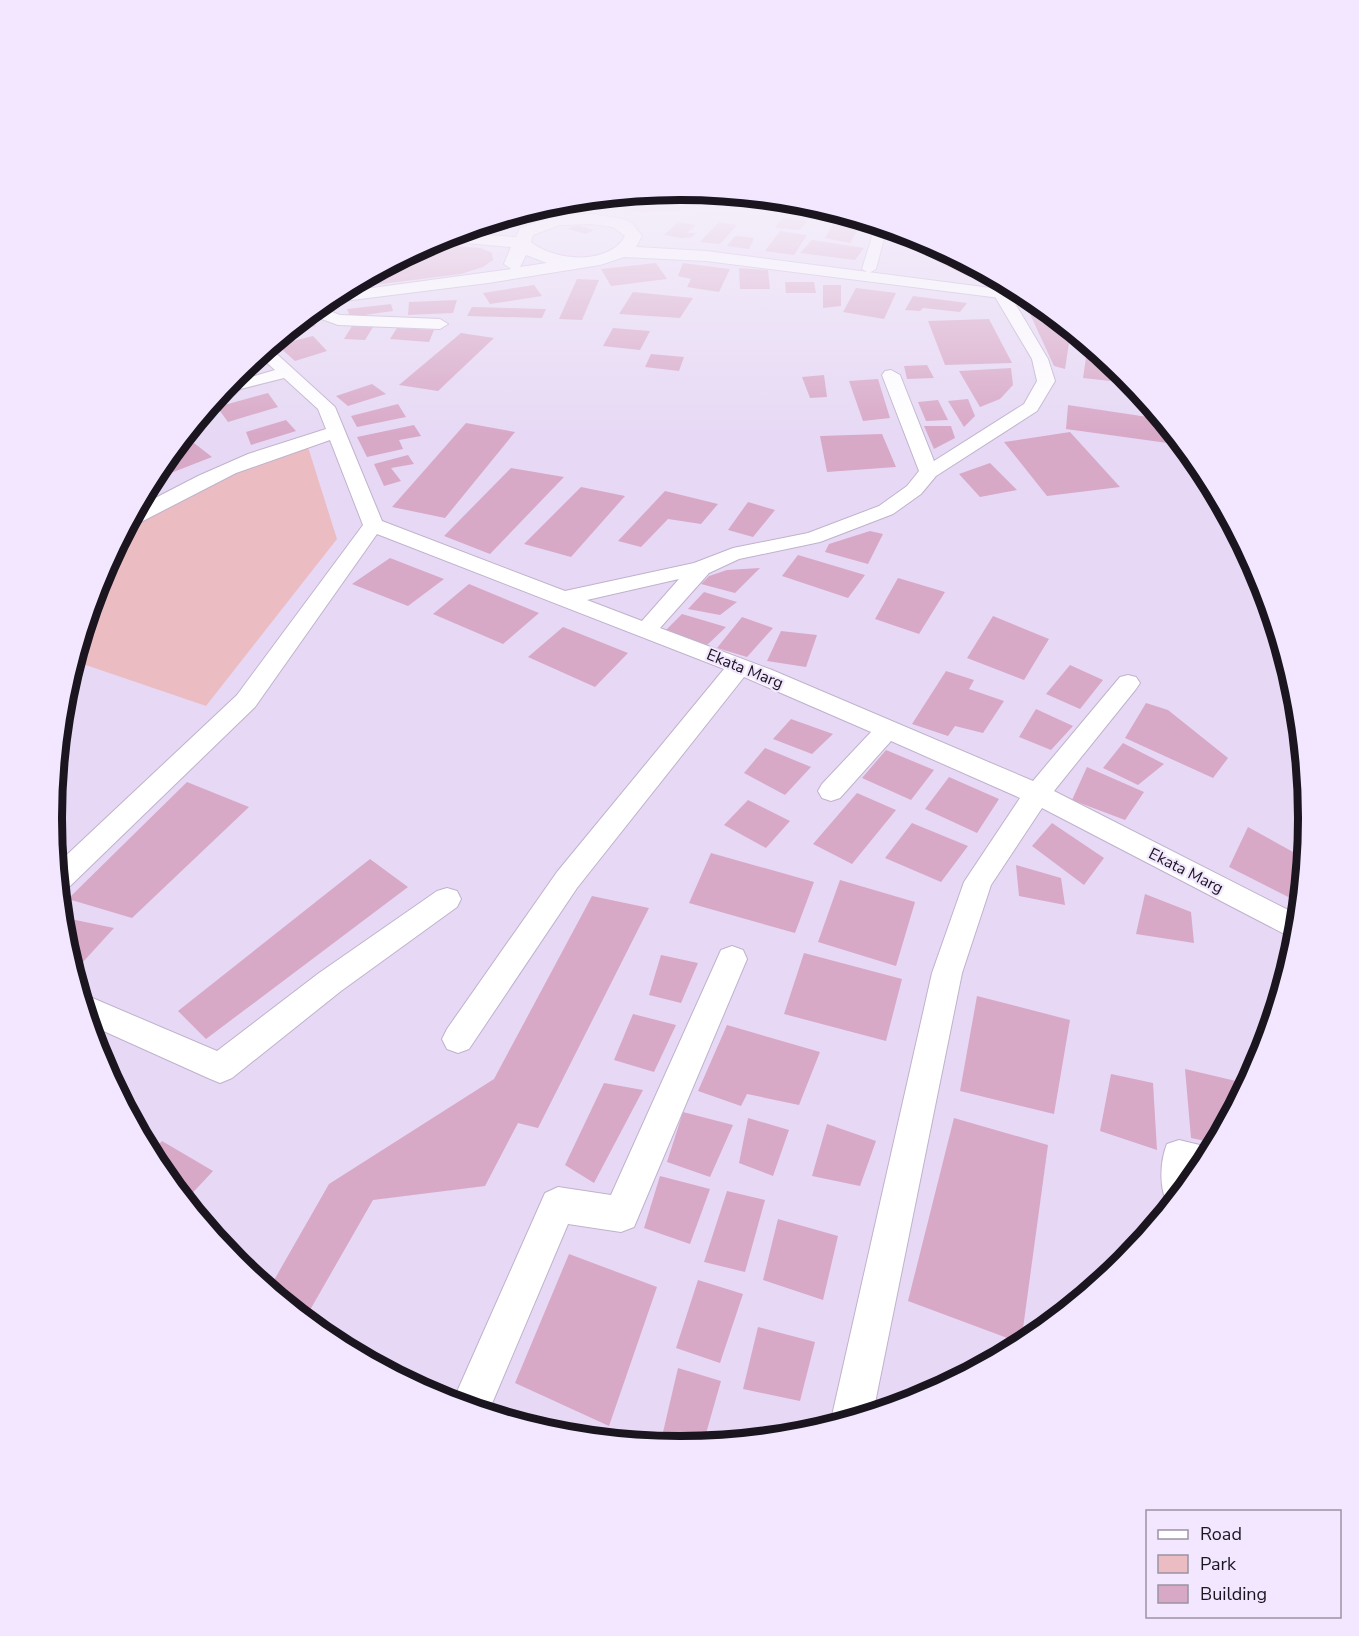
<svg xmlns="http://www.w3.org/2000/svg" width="1359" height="1636" font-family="'Nunito Sans',sans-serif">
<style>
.green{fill:#ebbdc2}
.building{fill:#d8a8c7}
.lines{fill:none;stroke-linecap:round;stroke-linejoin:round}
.minor-casing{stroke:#bfb2cc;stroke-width:2}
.primary-casing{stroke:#bfb2cc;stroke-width:2}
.minor{fill:#fff;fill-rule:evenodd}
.primary{fill:#fff;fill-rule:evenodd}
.labels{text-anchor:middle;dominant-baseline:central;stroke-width:4.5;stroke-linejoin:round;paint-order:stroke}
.street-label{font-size:16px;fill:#1a151f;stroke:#f2e7fe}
.rim{fill:none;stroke:#1a151f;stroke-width:8}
</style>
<rect width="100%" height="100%" fill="#e7d9f5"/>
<path class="green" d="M 308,447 L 337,539 L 206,706 L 74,661 L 99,577 L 123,533 L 169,502 L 257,461 Z"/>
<g class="building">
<path d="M 591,206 L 694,206 L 694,210 L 642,213 Z"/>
<path d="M 806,206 L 817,206 L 855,218 L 854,220 L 822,219 L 801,215 Z"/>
<path d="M 782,218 L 807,221 L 800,230 L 775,228 Z"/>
<path d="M 678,222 L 696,225 L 687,233 L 696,233 L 692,237 L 682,238 L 664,235 Z"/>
<path d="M 719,222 L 737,225 L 720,244 L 700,242 Z"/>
<path d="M 834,222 L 860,225 L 850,243 L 825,238 Z"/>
<path d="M 576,225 L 594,230 L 586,234 L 568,229 Z"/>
<path d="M 780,231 L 807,235 L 794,255 L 765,251 Z"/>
<path d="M 735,236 L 754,238 L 749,249 L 727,246 Z"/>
<path d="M 812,240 L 864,248 L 855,260 L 800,253 Z"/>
<path d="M 427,244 L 481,248 L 492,253 L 493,260 L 483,267 L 461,274 L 342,289 Z"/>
<path d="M 956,257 L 980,269 L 987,273 L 969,277 L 936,261 Z"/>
<path d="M 656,263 L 667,279 L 611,286 L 601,269 Z"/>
<path d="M 683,263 L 730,269 L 719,292 L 687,287 L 691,279 L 678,276 Z"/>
<path d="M 739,268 L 768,270 L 770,289 L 740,289 Z"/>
<path d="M 577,279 L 599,280 L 582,320 L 559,319 Z"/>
<path d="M 785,282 L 814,282 L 816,293 L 786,293 Z"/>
<path d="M 534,285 L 542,296 L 490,304 L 483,293 Z"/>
<path d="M 823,285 L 841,285 L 841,306 L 823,308 Z"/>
<path d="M 856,288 L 896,293 L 884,319 L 843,312 Z"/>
<path d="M 633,292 L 693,298 L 680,318 L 619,314 Z"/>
<path d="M 913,296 L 967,303 L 960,312 L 923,308 L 920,311 L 905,310 Z"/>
<path d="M 457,300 L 453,313 L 408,315 L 409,302 Z"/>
<path d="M 391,304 L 393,311 L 350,317 L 347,309 Z"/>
<path d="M 472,307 L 546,309 L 542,318 L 467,316 Z"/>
<path d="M 1030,314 L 1054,317 L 1071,330 L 1065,369 L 1054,366 Z"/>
<path d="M 303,318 L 316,326 L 285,332 Z"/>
<path d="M 989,319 L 1012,363 L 945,365 L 928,321 Z"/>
<path d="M 352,326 L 373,327 L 365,340 L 344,339 Z"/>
<path d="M 397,328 L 434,330 L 429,342 L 390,339 Z"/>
<path d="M 613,328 L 650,331 L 640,350 L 603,346 Z"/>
<path d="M 461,333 L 494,338 L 438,391 L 399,385 Z"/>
<path d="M 313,336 L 327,351 L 295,361 L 277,345 Z"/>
<path d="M 1088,344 L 1113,365 L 1110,381 L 1083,378 Z"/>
<path d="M 651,354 L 684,357 L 679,371 L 645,367 Z"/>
<path d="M 927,365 L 934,378 L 907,379 L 904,366 Z"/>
<path d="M 1011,368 L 1013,385 L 1000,399 L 980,407 L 959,371 Z"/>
<path d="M 824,375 L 827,397 L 810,398 L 802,377 Z"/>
<path d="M 878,379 L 890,418 L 863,421 L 849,381 Z"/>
<path d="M 372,384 L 386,394 L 348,406 L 336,396 Z"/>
<path d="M 268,393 L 278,407 L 228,422 L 217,407 Z"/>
<path d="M 968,399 L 975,416 L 964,427 L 948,401 Z"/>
<path d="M 938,400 L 948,420 L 926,421 L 918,402 Z"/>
<path d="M 398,404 L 406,417 L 357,427 L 351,416 Z"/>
<path d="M 1068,405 L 1161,419 L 1201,467 L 1182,464 L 1182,445 L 1066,429 Z"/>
<path d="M 286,420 L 296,431 L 251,445 L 246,432 Z"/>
<path d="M 466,423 L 515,432 L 445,518 L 392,507 Z"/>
<path d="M 414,425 L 421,436 L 399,440 L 403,449 L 367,457 L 357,437 Z"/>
<path d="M 924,426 L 951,426 L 955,438 L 934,449 Z"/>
<path d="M 1070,432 L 1120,487 L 1047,496 L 1004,442 Z"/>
<path d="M 882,434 L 896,467 L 827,472 L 820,436 Z"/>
<path d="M 194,443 L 212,457 L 158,478 L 154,474 L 172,451 Z"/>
<path d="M 408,455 L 414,464 L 391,468 L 401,481 L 384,486 L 374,464 Z"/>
<path d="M 990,463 L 1017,490 L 980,497 L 959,474 Z"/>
<path d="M 511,468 L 564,477 L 490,554 L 444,536 Z"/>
<path d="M 581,487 L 625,496 L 571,557 L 524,544 Z"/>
<path d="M 665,491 L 718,504 L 701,524 L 668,519 L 641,547 L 618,541 Z"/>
<path d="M 748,502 L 775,510 L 753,537 L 728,530 Z"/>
<path d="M 870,531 L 883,534 L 868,564 L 825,552 L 829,544 Z"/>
<path d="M 798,555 L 865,575 L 848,598 L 782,576 Z"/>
<path d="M 390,558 L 444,579 L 408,606 L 352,584 Z"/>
<path d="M 760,568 L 735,593 L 701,584 L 709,576 L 727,570 Z"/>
<path d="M 898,578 L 945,592 L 919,634 L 875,619 Z"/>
<path d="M 469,584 L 539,613 L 503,644 L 433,614 Z"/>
<path d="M 704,592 L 737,602 L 720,615 L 688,609 Z"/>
<path d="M 682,614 L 726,627 L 705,647 L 666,630 Z"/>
<path d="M 993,616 L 1049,639 L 1024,680 L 967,658 Z"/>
<path d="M 742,617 L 773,628 L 747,657 L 717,648 Z"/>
<path d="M 563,627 L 628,653 L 595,687 L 528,657 Z"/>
<path d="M 781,631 L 817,635 L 806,667 L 767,661 Z"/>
<path d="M 1070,665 L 1103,680 L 1080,709 L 1046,694 Z"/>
<path d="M 946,671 L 974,680 L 969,689 L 1004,701 L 983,733 L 955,726 L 948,736 L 912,724 Z"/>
<path d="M 1146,703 L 1168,710 L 1228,758 L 1213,778 L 1125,738 Z"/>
<path d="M 1036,709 L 1073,726 L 1051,750 L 1019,737 Z"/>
<path d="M 791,719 L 833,734 L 812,754 L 773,739 Z"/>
<path d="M 1123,743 L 1164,764 L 1138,785 L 1103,768 Z"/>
<path d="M 765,748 L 811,767 L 785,795 L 744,773 Z"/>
<path d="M 886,750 L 934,770 L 911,800 L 862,778 Z"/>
<path d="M 1087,767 L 1144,792 L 1125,820 L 1072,800 Z"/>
<path d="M 949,777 L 999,799 L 977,833 L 925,809 Z"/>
<path d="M 187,782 L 249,807 L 132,918 L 68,899 Z"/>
<path d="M 857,793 L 896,810 L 852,864 L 813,844 Z"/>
<path d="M 748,800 L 790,821 L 766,848 L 724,825 Z"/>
<path d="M 912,823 L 968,846 L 941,882 L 885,858 Z"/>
<path d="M 1052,823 L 1104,858 L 1084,885 L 1032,846 Z"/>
<path d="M 1248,827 L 1304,858 L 1300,903 L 1229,867 Z"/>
<path d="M 711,853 L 814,882 L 795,933 L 689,903 Z"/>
<path d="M 370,859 L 408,887 L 206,1039 L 178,1011 Z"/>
<path d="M 1016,865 L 1061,878 L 1065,905 L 1019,896 Z"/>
<path d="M 840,880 L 915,902 L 896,966 L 818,942 Z"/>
<path d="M 1145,894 L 1191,912 L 1194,943 L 1136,934 Z"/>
<path d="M 592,896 L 649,908 L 538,1128 L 518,1123 L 485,1186 L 373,1200 L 310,1310 L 269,1289 L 329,1184 L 494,1079 Z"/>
<path d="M 61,917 L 114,928 L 73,973 L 63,940 Z"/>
<path d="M 804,953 L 902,979 L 886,1041 L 784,1014 Z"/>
<path d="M 661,955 L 698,963 L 681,1003 L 649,995 Z"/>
<path d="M 977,996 L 1070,1020 L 1054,1114 L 960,1091 Z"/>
<path d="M 633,1014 L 676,1025 L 654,1072 L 614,1060 Z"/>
<path d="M 727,1025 L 820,1052 L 799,1105 L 747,1094 L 741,1106 L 698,1091 Z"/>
<path d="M 1185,1069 L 1236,1081 L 1239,1098 L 1215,1143 L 1191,1138 Z"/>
<path d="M 1111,1074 L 1153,1083 L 1157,1150 L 1100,1131 Z"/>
<path d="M 604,1083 L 643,1090 L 594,1183 L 565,1165 Z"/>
<path d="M 683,1112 L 733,1125 L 710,1177 L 667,1162 Z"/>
<path d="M 748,1118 L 789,1130 L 773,1176 L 739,1163 Z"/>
<path d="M 954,1118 L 1048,1145 L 1021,1343 L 908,1301 Z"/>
<path d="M 827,1124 L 876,1141 L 860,1186 L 812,1176 Z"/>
<path d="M 162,1141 L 213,1171 L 185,1201 L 157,1167 L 150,1153 Z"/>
<path d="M 660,1176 L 710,1189 L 690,1244 L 644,1228 Z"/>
<path d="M 727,1191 L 765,1200 L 745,1272 L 704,1262 Z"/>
<path d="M 778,1219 L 838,1236 L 823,1300 L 763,1280 Z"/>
<path d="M 569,1254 L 657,1287 L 609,1426 L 515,1383 Z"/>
<path d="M 698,1280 L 743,1294 L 720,1363 L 676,1348 Z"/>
<path d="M 758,1327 L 815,1342 L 800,1401 L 743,1389 Z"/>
<path d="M 678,1368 L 721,1381 L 703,1444 L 679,1446 L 660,1445 Z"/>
</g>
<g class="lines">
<g class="minor-casing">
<g id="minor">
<path d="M 876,224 L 887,227 L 876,269 L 869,273 L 862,269 Z"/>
<path d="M 1002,290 L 1010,295 L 1048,359 L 1055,381 L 1037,411 L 936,476 L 921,494 L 893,514 L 820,542 L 739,559 L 709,573 L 660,628 L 772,670 L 1033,781 L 1120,677 L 1128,675 L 1136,677 L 1140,683 L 1136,689 L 1054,791 L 1298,915 L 1296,940 L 1042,808 L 991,885 L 962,973 L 873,1413 L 833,1425 L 831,1420 L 932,973 L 964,882 L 1020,798 L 891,741 L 840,798 L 831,801 L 822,798 L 818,791 L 822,784 L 871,732 L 744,677 L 577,888 L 469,1049 L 458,1053 L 447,1049 L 442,1039 L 447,1029 L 557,872 L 724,669 L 377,534 L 255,707 L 67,889 L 58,892 L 56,865 L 237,695 L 363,525 L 330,440 L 236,473 L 137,524 L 127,525 L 136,508 L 198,476 L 248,454 L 326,429 L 318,409 L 284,378 L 217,395 L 227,384 L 275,370 L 258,355 L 268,346 L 335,407 L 382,521 L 565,591 L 694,563 L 733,548 L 808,533 L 879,506 L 907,486 L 919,471 L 882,375 L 885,371 L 891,370 L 900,375 L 934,461 L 1024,404 L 1037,381 L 1032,359 L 994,295 ZM 679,579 L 642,621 L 587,600 Z"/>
<path d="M 317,306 L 340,315 L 440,319 L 448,324 L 440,329 L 338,325 L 308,314 Z"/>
<path d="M 447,888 L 457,891 L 461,899 L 457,907 L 341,991 L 232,1078 L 220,1083 L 208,1078 L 88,1024 L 80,995 L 83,994 L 217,1051 L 319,973 L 437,891 Z"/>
<path d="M 732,946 L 743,950 L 747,959 L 634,1227 L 621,1232 L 568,1224 L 488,1413 L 452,1403 L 545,1193 L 558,1187 L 611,1195 L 717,959 L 721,950 Z"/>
<path d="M 1179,1140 L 1212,1148 L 1202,1167 L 1170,1206 C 1158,1192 1160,1161 1167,1144 Z"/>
</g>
</g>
<g class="primary-casing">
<path id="primary" d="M 591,214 L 623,219 L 632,223 L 642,236 L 636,247 L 706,251 L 1022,292 L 1039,303 L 706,261 L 624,257 L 600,265 L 488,283 L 320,304 L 335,293 L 511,269 L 504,264 L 511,247 L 434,240 L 454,233 L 516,237 L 520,228 L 558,215 ZM 591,224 L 613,227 L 625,236 C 609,266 554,261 531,242 L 533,235 L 560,225 ZM 526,255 L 547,263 L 520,267 Z"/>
</g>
<use href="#minor" class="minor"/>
<use href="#primary" class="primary"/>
</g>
<linearGradient id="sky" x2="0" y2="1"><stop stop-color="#86b8e6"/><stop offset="0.47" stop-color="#f4eefa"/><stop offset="1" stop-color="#f4eefa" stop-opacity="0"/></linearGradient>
<rect width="1359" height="435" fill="url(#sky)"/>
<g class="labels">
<g class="street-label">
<text transform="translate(745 669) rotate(22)">Ekata Marg</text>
<text transform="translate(1186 871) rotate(27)">Ekata Marg</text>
</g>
</g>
<path d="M0 0H1359V1636H0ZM62 818a618 618 0 1 1 1236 0a618 618 0 1 1-1236 0Z" fill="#f2e7fe" fill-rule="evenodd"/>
<path class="rim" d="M62 818a618 618 0 1 1 1236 0a618 618 0 1 1-1236 0Z"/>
<rect x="1146" y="1510" width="195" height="108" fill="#f2e7fe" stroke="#9c93a5" stroke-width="1.5"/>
<rect x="1158" y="1530" width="30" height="9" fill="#ffffff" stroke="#9c93a5" stroke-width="1.5"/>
<text x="1200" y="1540" font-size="18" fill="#1a151f">Road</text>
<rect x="1158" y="1555" width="30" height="18" fill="#ebbdc2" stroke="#9c93a5" stroke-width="1.5"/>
<text x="1200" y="1570" font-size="18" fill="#1a151f">Park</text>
<rect x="1158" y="1585" width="30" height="18" fill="#d8a8c7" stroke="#9c93a5" stroke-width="1.5"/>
<text x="1200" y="1600" font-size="18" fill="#1a151f">Building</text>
</svg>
